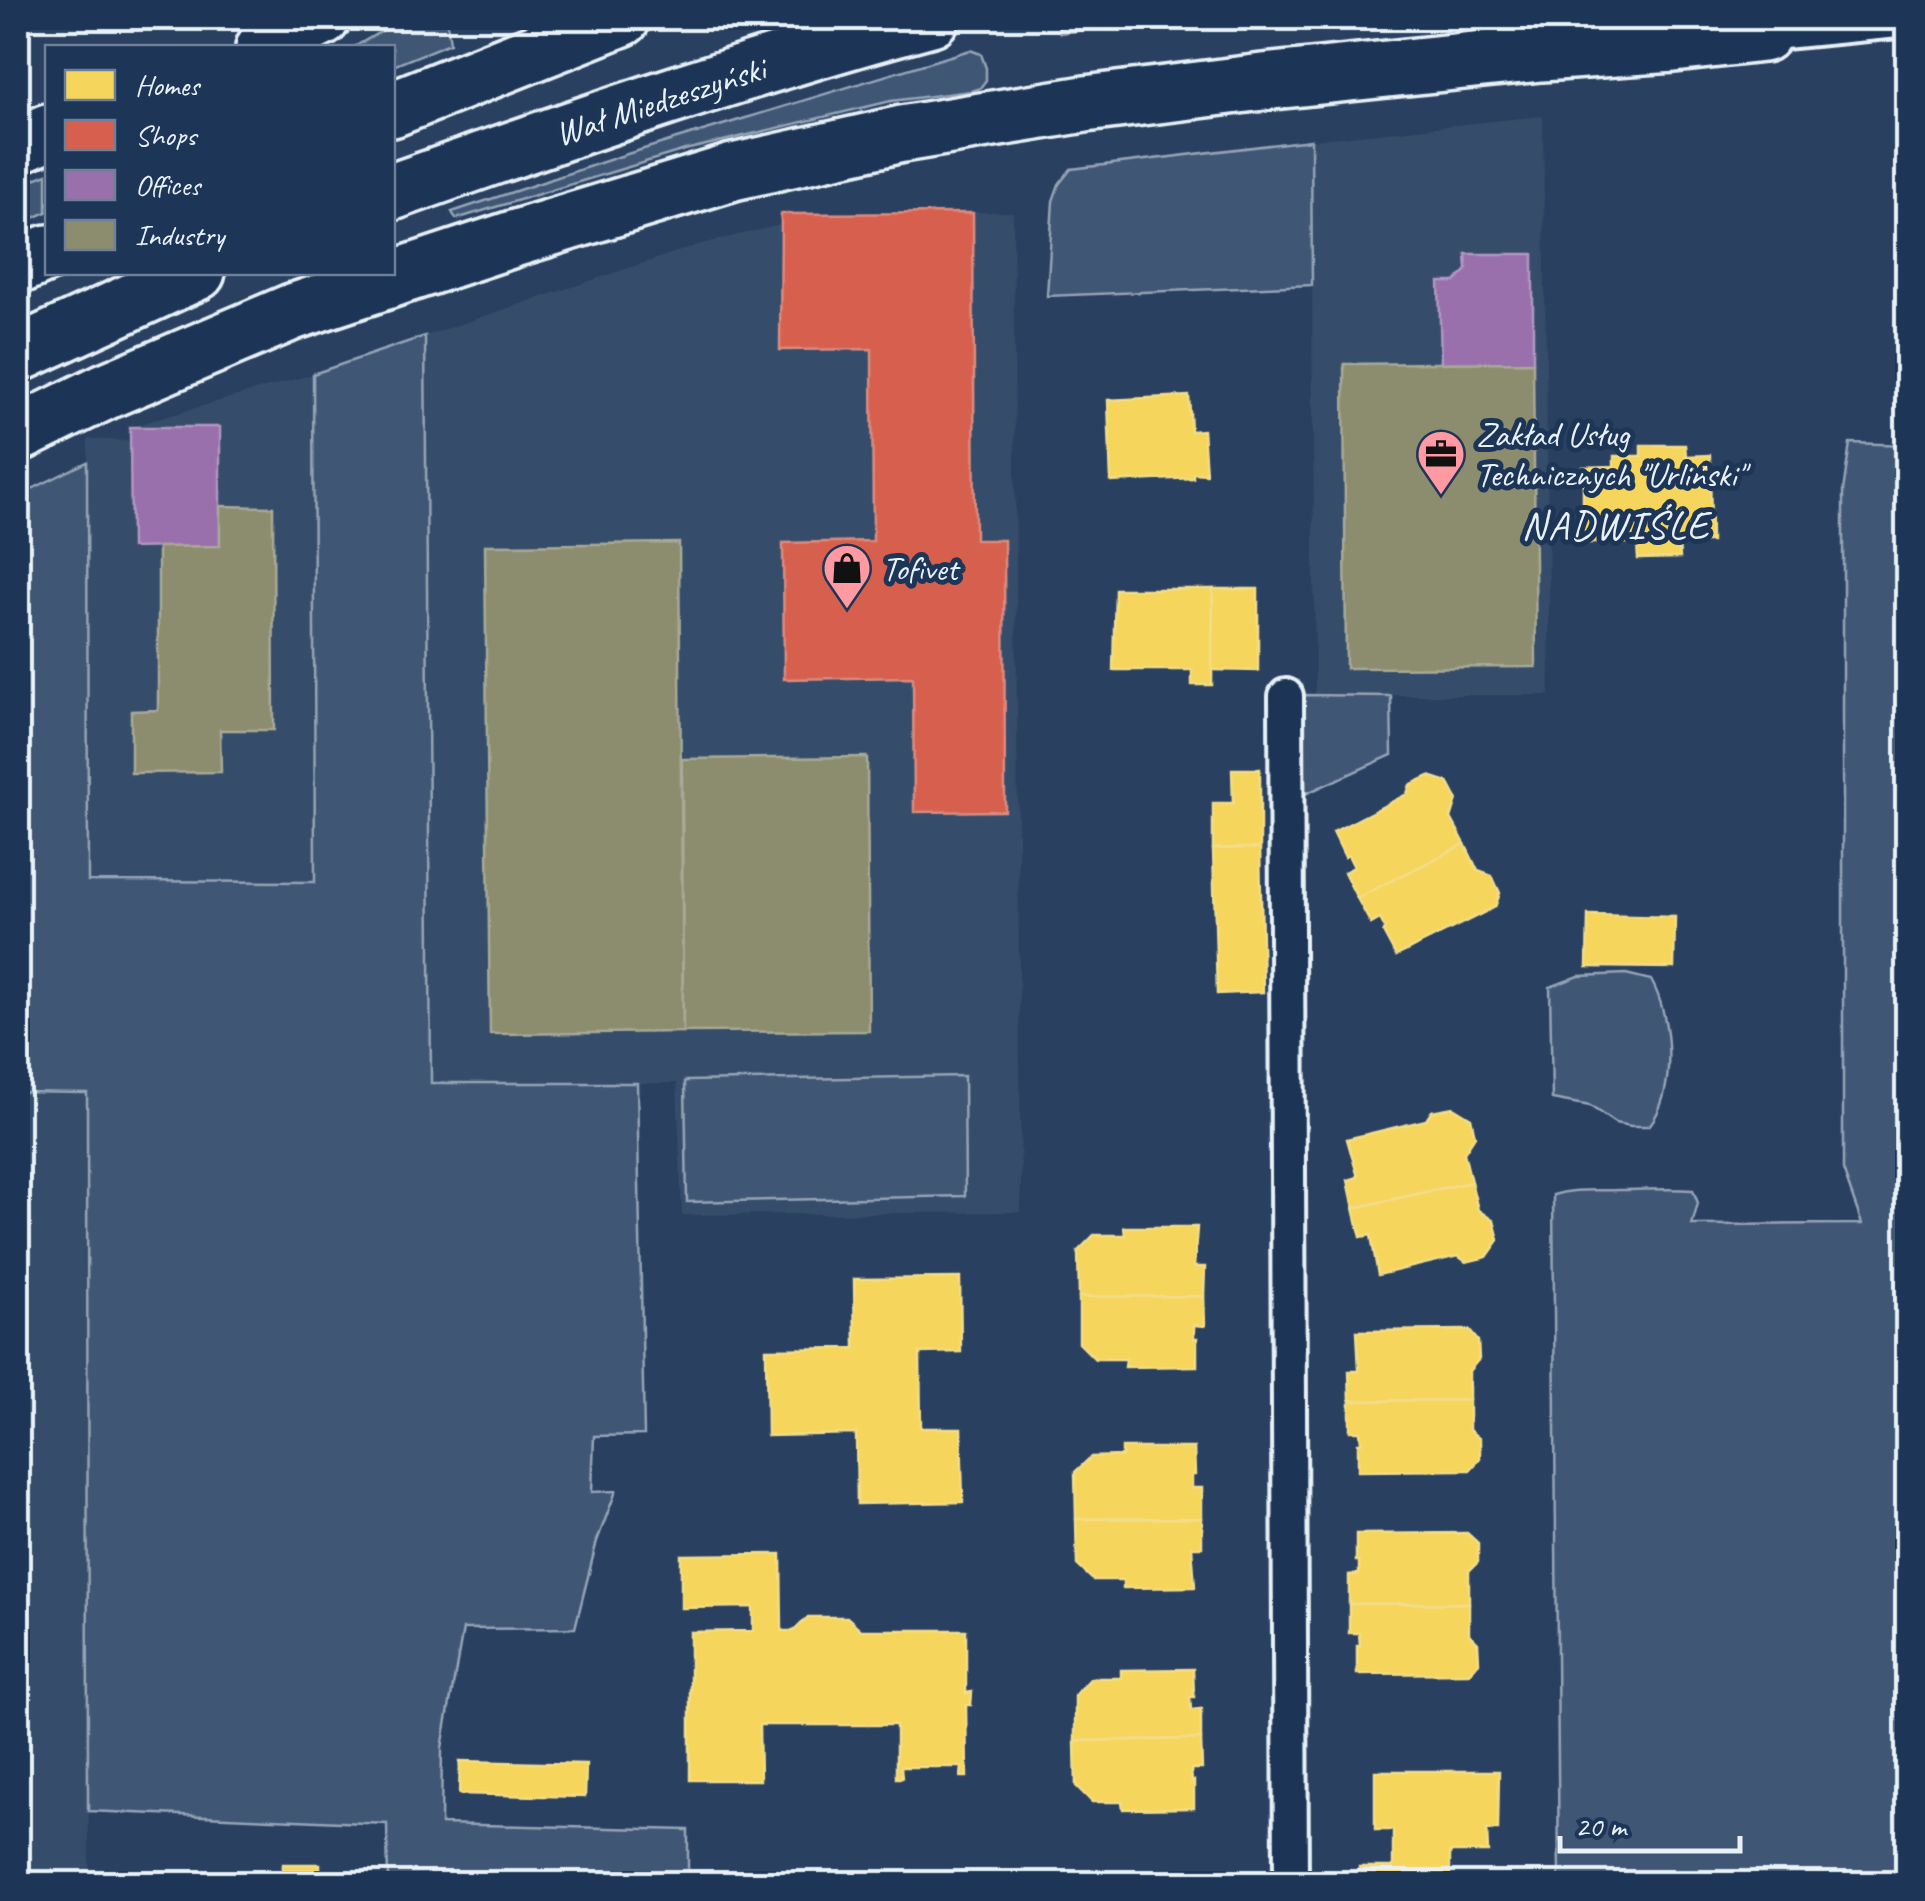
<svg xmlns="http://www.w3.org/2000/svg" width="1925" height="1901" font-family="Caveat,sans-serif">
<style>
.built{fill:#364d6b}
.green{fill:#415774;stroke:#94a4b6;stroke-width:2.5}
.homes{fill:#f6d55c;stroke:#f2dd8b;stroke-width:2.5}
.shops{fill:#d6604d;stroke:#db8c80;stroke-width:2.5}
.offices{fill:#9970ab;stroke:#b197c2;stroke-width:2.5}
.industry{fill:#8c8c6e;stroke:#a8aa97;stroke-width:2.5}
.lines{fill:none;stroke-linecap:round;stroke-linejoin:round}
.service-casing{stroke:#e8f1f8;stroke-width:40}
.minor-casing{stroke:#e8f1f8;stroke-width:62}
.secondary-casing{stroke:#e8f1f8;stroke-width:62}
.service{stroke:#1d3557;stroke-width:32}
.minor{stroke:#1d3557;stroke-width:55}
.secondary{stroke:#1d3557;stroke-width:55}
.labels{text-anchor:middle;dominant-baseline:central;stroke-width:10;stroke-linejoin:round;paint-order:stroke}
.street-label{font-size:35px;fill:#e8f1f8;stroke:#1d3557}
.poi-label{font-size:35px;fill:#e8f1f8;stroke:#1d3557;text-anchor:start}
.quarter-label{font-size:40px;letter-spacing:2.5px;fill:#e8f1f8;stroke:#1d3557}
</style>
<rect width="100%" height="100%" fill="#294061"/>
<filter id="ink" filterUnits="userSpaceOnUse"><feTurbulence type="fractalNoise" baseFrequency=".01" numOctaves="2"/><feDisplacementMap in="SourceGraphic" scale="20" xChannelSelector="R" yChannelSelector="G"/><feConvolveMatrix kernelMatrix="1 2 1 2 8 2 1 2 1" color-interpolation-filters="sRGB"/></filter>
<g filter="url(#ink)">
<g class="built">
<path d="M 1543,116 L 1550,695 L 1315,695 L 1311,140 Z"/>
<path d="M 1013,212 L 1021,1212 L 682,1215 L 677,1083 L 431,1083 L 425,336 L 701,244 L 780,225 L 781,214 Z"/>
<path d="M 313,374 L 315,882 L 88,881 L 88,439 L 129,441 L 130,427 Z"/>
<path d="M 18,1092 L 87,1093 L 89,1883 L 18,1884 Z"/>
</g>
<g class="green">
<path d="M 404,18 L 444,18 L 447,22 L 450,43 L 393,66 L 392,48 L 354,47 Z"/>
<path d="M 1099,18 L 1190,18 L 1060,33 L 1058,27 Z"/>
<path d="M 1437,18 L 1525,18 L 1526,24 L 1447,33 L 1439,27 Z"/>
<path d="M 970,50 L 981,54 L 986,68 L 986,80 L 980,88 L 971,91 L 891,101 L 685,150 L 456,219 L 452,212 L 624,155 Z"/>
<path d="M 1311,140 L 1312,285 L 1047,296 L 1053,201 L 1059,184 L 1071,169 Z"/>
<path d="M 47,174 L 47,212 L 18,225 L 18,185 Z"/>
<path d="M 425,336 L 431,1083 L 637,1083 L 644,1435 L 594,1436 L 592,1492 L 616,1491 L 597,1541 L 575,1628 L 463,1629 L 442,1748 L 441,1824 L 688,1830 L 688,1883 L 388,1883 L 387,1824 L 88,1811 L 87,1093 L 18,1092 L 18,496 L 87,462 L 88,881 L 315,882 L 313,374 Z"/>
<path d="M 1850,443 L 1908,445 L 1907,1883 L 1559,1883 L 1553,1195 C 1575,1188 1595,1191 1619,1190 C 1644,1190 1668,1188 1693,1190 L 1698,1203 L 1692,1225 L 1862,1224 L 1843,1170 L 1843,491 Z"/>
<path d="M 1303,695 L 1391,696 L 1392,755 L 1305,794 Z"/>
<path d="M 1626,974 L 1651,980 C 1672,1017 1677,1091 1649,1126 L 1631,1126 L 1615,1123 L 1590,1106 L 1552,1099 L 1550,987 L 1579,976 Z"/>
<path d="M 964,1076 L 965,1196 L 687,1202 L 685,1081 Z"/>
</g>
<g class="homes">
<path d="M 1896,247 L 1908,247 L 1908,351 L 1897,351 Z"/>
<path d="M 1189,396 L 1191,431 L 1203,430 L 1206,474 L 1193,473 L 1193,478 L 1111,482 L 1108,400 Z"/>
<path d="M 1641,445 L 1685,445 L 1686,456 L 1710,455 L 1711,542 L 1679,542 L 1680,558 L 1638,559 L 1637,543 L 1583,543 L 1583,467 L 1614,466 L 1614,456 L 1641,456 Z"/>
<path d="M 1115,589 L 1213,589 L 1212,685 L 1192,685 L 1192,670 L 1113,670 Z"/>
<path d="M 1213,589 L 1258,589 L 1258,671 L 1212,670 Z"/>
<path d="M 1232,769 L 1260,769 L 1260,848 L 1213,849 L 1213,803 L 1233,803 Z"/>
<path d="M 1429,776 L 1448,782 L 1457,799 L 1451,818 L 1465,844 L 1357,898 L 1344,872 L 1354,867 L 1348,855 L 1345,857 L 1333,832 L 1407,794 L 1410,785 Z"/>
<path d="M 1465,844 L 1478,871 L 1492,876 L 1500,893 L 1495,907 L 1396,956 L 1383,932 L 1385,928 L 1380,919 L 1371,924 L 1357,898 Z"/>
<path d="M 1260,848 L 1263,992 L 1217,994 L 1213,849 Z"/>
<path d="M 1588,915 L 1675,917 L 1674,968 L 1587,967 Z"/>
<path d="M 1453,1107 L 1471,1118 L 1475,1136 L 1464,1153 L 1471,1182 L 1354,1208 L 1348,1180 L 1358,1177 L 1347,1139 L 1426,1120 L 1432,1111 Z"/>
<path d="M 1471,1182 L 1478,1210 L 1494,1221 L 1499,1240 L 1487,1257 L 1466,1262 L 1458,1256 L 1378,1275 L 1371,1235 L 1361,1237 L 1354,1208 Z"/>
<path d="M 1124,1227 L 1197,1227 L 1194,1267 L 1205,1267 L 1204,1296 L 1079,1297 L 1078,1251 L 1094,1235 L 1125,1235 Z"/>
<path d="M 960,1278 L 961,1352 L 920,1353 L 921,1428 L 961,1428 L 963,1502 L 857,1504 L 856,1434 L 767,1436 L 766,1349 L 855,1348 L 854,1279 Z"/>
<path d="M 1204,1296 L 1205,1326 L 1194,1325 L 1194,1338 L 1197,1338 L 1197,1366 L 1125,1367 L 1126,1359 L 1095,1359 L 1079,1343 L 1079,1297 Z"/>
<path d="M 1469,1330 L 1478,1341 L 1479,1359 L 1469,1371 L 1469,1400 L 1350,1401 L 1349,1371 L 1359,1371 L 1357,1331 Z"/>
<path d="M 1469,1400 L 1469,1430 L 1480,1439 L 1480,1459 L 1470,1470 L 1358,1471 L 1358,1443 L 1361,1443 L 1360,1431 L 1350,1431 L 1350,1401 Z"/>
<path d="M 1122,1448 L 1194,1448 L 1195,1475 L 1192,1475 L 1192,1488 L 1202,1488 L 1202,1518 L 1076,1519 L 1075,1472 L 1091,1457 L 1122,1456 Z"/>
<path d="M 1202,1518 L 1202,1547 L 1192,1547 L 1195,1587 L 1123,1588 L 1123,1580 L 1093,1580 L 1077,1565 L 1076,1519 Z"/>
<path d="M 1467,1533 L 1478,1543 L 1478,1562 L 1469,1571 L 1469,1603 L 1349,1604 L 1349,1575 L 1359,1574 L 1359,1561 L 1356,1561 L 1356,1534 Z"/>
<path d="M 781,1554 L 782,1631 L 794,1631 L 808,1617 L 847,1617 L 861,1630 L 966,1630 L 966,1693 L 972,1692 L 971,1705 L 966,1705 L 967,1777 L 961,1777 L 962,1767 L 901,1767 L 902,1778 L 896,1778 L 896,1725 L 759,1725 L 760,1780 L 690,1780 L 690,1632 L 753,1631 L 753,1607 L 681,1608 L 681,1555 Z"/>
<path d="M 1469,1603 L 1469,1634 L 1478,1643 L 1479,1662 L 1469,1673 L 1357,1674 L 1357,1646 L 1360,1646 L 1359,1633 L 1349,1633 L 1349,1604 Z"/>
<path d="M 1193,1669 L 1194,1697 L 1190,1697 L 1191,1710 L 1201,1709 L 1201,1739 L 1075,1741 L 1075,1695 L 1091,1678 L 1121,1678 L 1121,1670 Z"/>
<path d="M 1201,1739 L 1202,1769 L 1191,1769 L 1192,1782 L 1194,1781 L 1194,1808 L 1123,1809 L 1122,1802 L 1092,1802 L 1076,1786 L 1075,1741 Z"/>
<path d="M 460,1761 L 586,1764 L 585,1797 L 459,1794 Z"/>
<path d="M 1375,1771 L 1499,1771 L 1498,1830 L 1487,1830 L 1488,1852 L 1450,1852 L 1450,1884 L 1359,1884 L 1359,1867 L 1393,1867 L 1393,1830 L 1375,1830 Z"/>
<path d="M 283,1864 L 320,1864 L 320,1883 L 352,1884 L 238,1884 L 282,1883 Z"/>
</g>
<path class="shops" d="M 973,213 L 975,540 L 1004,540 L 1005,811 L 914,812 L 913,677 L 784,679 L 783,543 L 873,541 L 872,349 L 780,350 L 781,214 Z"/>
<g class="offices">
<path d="M 1466,254 L 1533,254 L 1533,362 L 1441,363 L 1439,282 L 1455,282 L 1467,270 Z"/>
<path d="M 130,427 L 220,427 L 220,546 L 131,548 Z"/>
</g>
<g class="industry">
<path d="M 1533,362 L 1536,667 L 1346,668 L 1344,364 Z"/>
<path d="M 220,506 L 273,507 L 274,730 L 220,730 L 221,772 L 131,773 L 131,711 L 158,710 L 158,547 L 220,546 Z"/>
<path d="M 679,543 L 683,1032 L 490,1034 L 485,545 Z"/>
<path d="M 867,757 L 869,1031 L 683,1032 L 682,759 Z"/>
</g>
<g class="lines">
<g class="service-casing">
<g id="service">
<path d="M 1763,34 L 1908,20"/>
<path d="M 1286,696 L 1291,1884"/>
</g>
</g>
<g class="minor-casing">
<g id="minor">
<path d="M 264,48 L 322,18"/>
<path d="M 18,145 L 48,132"/>
<path d="M 18,434 L 106,391 L 292,312 L 513,239 L 733,172 L 902,134 L 1085,104 L 1263,82 L 1541,53 L 1674,44 L 1763,34 L 1760,18"/>
</g>
</g>
<g class="secondary-casing">
<g id="secondary">
<path d="M 392,109 L 622,18"/>
<path d="M 392,192 C 570,129 749,67 931,18"/>
<path d="M 18,266 L 48,253"/>
<path d="M 18,354 L 197,272"/>
</g>
</g>
<use href="#service" class="service"/>
<use href="#minor" class="minor"/>
<use href="#secondary" class="secondary"/>
</g>
</g>
<defs>
<g id="office-pin" transform="scale(2.5)"><path d="M0 17L-7.5 6A9.5 9.5 0 1 1 7.5 6Z" fill="#ff9aa2" stroke="#1d3557"/><path d="M-6-3h4V-5.5h4V-3h4V5H-6ZM-1-4.5V-3h2v-1.5ZM-6 0V1H6V0Z" fill="#111"/></g>
<g id="shop-pin" transform="scale(2.5)"><path d="M0 17L-7.5 6A9.5 9.5 0 1 1 7.5 6Z" fill="#ff9aa2" stroke="#1d3557"/><path d="M-5-2.5h2.3a2.7 3.5 0 0 1 5.4 0H5L5.5 6h-11ZM-1.5-2.5h3a1.5 2.3 0 0 0-3 0Z" fill="#111"/></g>
</defs>
<g fill-rule="evenodd">
<use href="#office-pin" x="1441" y="454"/>
<use href="#shop-pin" x="847" y="568"/>
</g>
<g class="labels">
<g class="street-label">
<text transform="translate(660 101) rotate(-18)">Wał Miedzeszyński</text>
</g>
<g class="poi-label">
<text x="1476" y="434">Zakład Usług<tspan x="1476" dy="40">Technicznych "Urliński"</tspan></text>
<text x="882" y="568">Tofivet</text>
</g>
<g class="quarter-label">
<text x="1616" y="525">NADWIŚLE</text>
</g>
</g>
<rect width="1925" height="1901" fill="none" stroke="#1d3557" stroke-width="60"/>
<rect x="30" y="30" width="1865" height="1841" fill="none" stroke="#e8f1f8" stroke-width="4" filter="url(#ink)"/>
<rect x="45" y="45" width="350" height="230" fill="#1d3557" stroke="#6e8097" stroke-width="2.5"/>
<rect x="65" y="70" width="50" height="30" fill="#f6d55c" stroke="#6e8097" stroke-width="2.5"/>
<text x="135" y="95" font-size="30" fill="#e8f1f8">Homes</text>
<rect x="65" y="120" width="50" height="30" fill="#d6604d" stroke="#6e8097" stroke-width="2.5"/>
<text x="135" y="145" font-size="30" fill="#e8f1f8">Shops</text>
<rect x="65" y="170" width="50" height="30" fill="#9970ab" stroke="#6e8097" stroke-width="2.5"/>
<text x="135" y="195" font-size="30" fill="#e8f1f8">Offices</text>
<rect x="65" y="220" width="50" height="30" fill="#8c8c6e" stroke="#6e8097" stroke-width="2.5"/>
<text x="135" y="245" font-size="30" fill="#e8f1f8">Industry</text>
<path d="M1560 1836v15h180v-15" fill="none" stroke="#e8f1f8" stroke-width="5"/>
<text x="1575" y="1836" font-size="30" fill="#e8f1f8" stroke="#1d3557" stroke-width="8" paint-order="stroke">20 m</text>
</svg>
